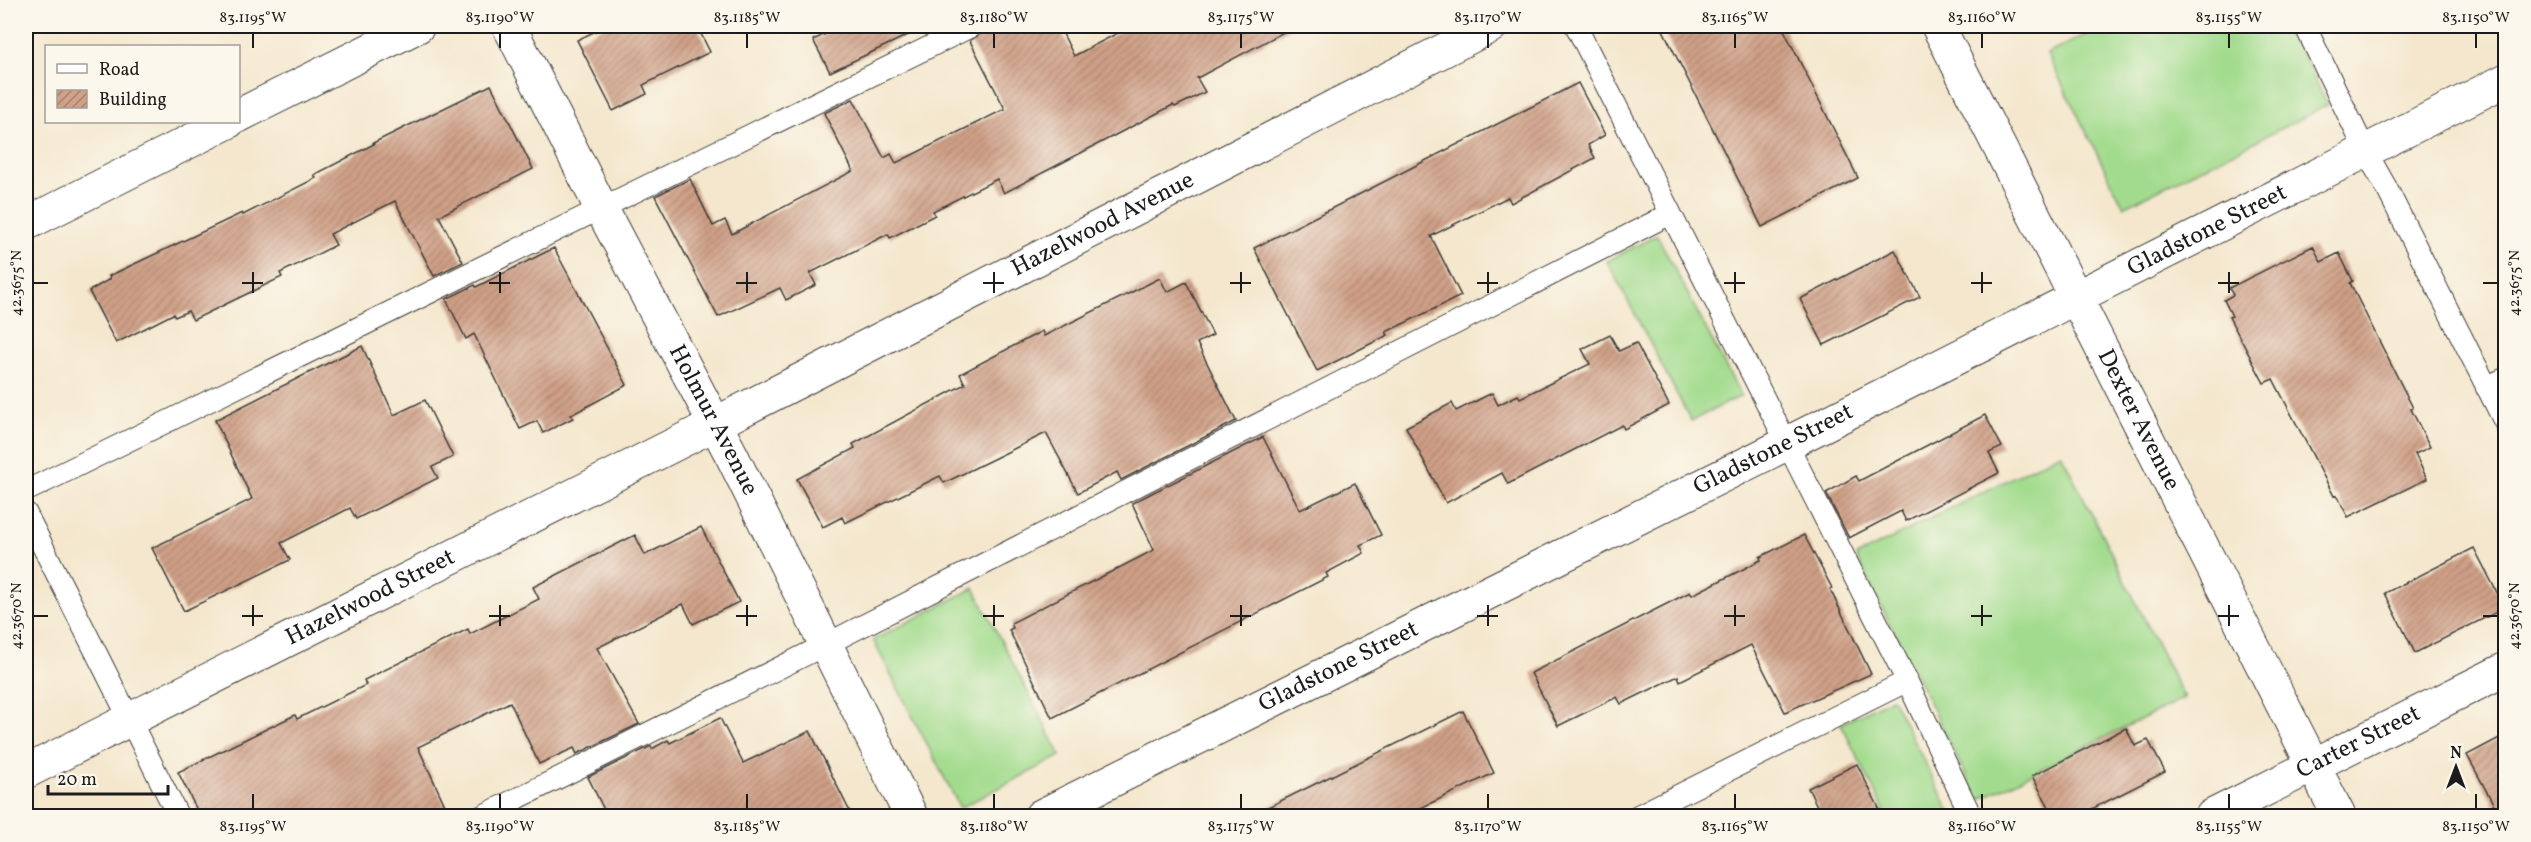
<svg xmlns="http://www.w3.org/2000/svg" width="2531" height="842" font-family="Vollkorn,serif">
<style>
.grass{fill:#a2db8d;stroke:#5f7c54;stroke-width:1.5}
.building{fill:url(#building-hatch)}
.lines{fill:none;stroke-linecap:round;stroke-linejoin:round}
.service-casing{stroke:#3c3a37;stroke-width:23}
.minor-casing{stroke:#3c3a37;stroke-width:35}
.tertiary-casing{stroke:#3c3a37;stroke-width:35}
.service{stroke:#fff;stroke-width:21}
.minor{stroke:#fff;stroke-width:33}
.tertiary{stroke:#fff;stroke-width:33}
.ticks{fill:none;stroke:#1c1c1c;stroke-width:2}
.labels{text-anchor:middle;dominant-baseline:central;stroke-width:4.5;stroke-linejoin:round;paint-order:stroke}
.street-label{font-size:24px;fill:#1c1c1c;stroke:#fbf7ec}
.neatline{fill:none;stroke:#1c1c1c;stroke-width:2}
.ticks-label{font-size:15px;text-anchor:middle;fill:#1c1c1c}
</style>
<defs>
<pattern id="building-hatch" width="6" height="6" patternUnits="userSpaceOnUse" patternTransform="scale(1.5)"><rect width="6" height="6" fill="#d0a087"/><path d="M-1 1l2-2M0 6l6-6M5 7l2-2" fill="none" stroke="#a8826e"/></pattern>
</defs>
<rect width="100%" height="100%" fill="#fbf7ec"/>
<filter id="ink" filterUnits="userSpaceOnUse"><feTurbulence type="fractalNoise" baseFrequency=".0167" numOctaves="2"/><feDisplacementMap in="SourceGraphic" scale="12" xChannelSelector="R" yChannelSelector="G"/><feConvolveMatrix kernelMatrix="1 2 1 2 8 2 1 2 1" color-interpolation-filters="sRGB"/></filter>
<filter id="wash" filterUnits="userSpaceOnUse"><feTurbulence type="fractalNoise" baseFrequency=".008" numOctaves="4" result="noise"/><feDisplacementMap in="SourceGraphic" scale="24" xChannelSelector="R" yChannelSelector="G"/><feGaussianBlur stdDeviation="1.35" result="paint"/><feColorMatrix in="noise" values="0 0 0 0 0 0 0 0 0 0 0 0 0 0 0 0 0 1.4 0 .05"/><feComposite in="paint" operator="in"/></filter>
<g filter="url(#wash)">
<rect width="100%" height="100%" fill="#f4e7cd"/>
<g class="grass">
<path d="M 2103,26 L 2288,26 L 2328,105 L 2124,207 L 2047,54 Z"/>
<path d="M 1657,235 L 1741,396 L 1691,421 L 1607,261 Z"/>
<path d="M 2061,453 L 2184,698 L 1978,800 L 1856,556 Z"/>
<path d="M 974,588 L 1061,756 L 960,808 L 873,640 Z"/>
<path d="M 1892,698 L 1952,816 L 1887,816 L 1841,724 Z"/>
</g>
<g id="blocks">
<g class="building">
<path d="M 606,26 L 697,26 L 710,52 L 643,85 L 647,94 L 613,111 L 577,40 Z"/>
<path d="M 842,26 L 927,26 L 830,72 L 813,40 Z"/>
<path d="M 991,26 L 1059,26 L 1074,56 L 1131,26 L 1295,26 L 1197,78 L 1205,92 L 1175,107 L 1173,105 L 1004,193 L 997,179 L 933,211 L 935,215 L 890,238 L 888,234 L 810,273 L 816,285 L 786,300 L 780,288 L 718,317 L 655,196 L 690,179 L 713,226 L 725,220 L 732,234 L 853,171 L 824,113 L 853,99 L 884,158 L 891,154 L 896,163 L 1005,109 L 970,41 Z"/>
<path d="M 1661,26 L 1782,26 L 1858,178 L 1762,227 Z"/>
<path d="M 1578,83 L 1605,135 L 1588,145 L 1595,158 L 1511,203 L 1508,197 L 1431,236 L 1461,296 L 1386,332 L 1388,335 L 1317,371 L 1254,248 Z"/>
<path d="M 491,85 L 533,169 L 439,216 L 463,262 L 434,276 L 395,201 L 330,234 L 336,245 L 280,273 L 282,277 L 193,320 L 188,311 L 175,317 L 173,314 L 116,343 L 89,291 L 110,279 L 109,276 L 242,213 L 243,215 L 316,178 L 314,175 L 374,144 L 373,143 Z"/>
<path d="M 2313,246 L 2321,262 L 2339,253 L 2353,281 L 2350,283 L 2413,408 L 2411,409 L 2430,447 L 2415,454 L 2427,479 L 2348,517 L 2337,495 L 2334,496 L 2273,379 L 2264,383 L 2229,317 L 2232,316 L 2224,300 L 2233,295 L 2229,288 Z"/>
<path d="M 554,248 L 627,385 L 571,415 L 573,418 L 543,433 L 537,421 L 520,429 L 474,334 L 466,339 L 446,299 L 475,285 L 476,287 Z"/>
<path d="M 1895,250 L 1920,297 L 1824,345 L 1800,299 Z"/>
<path d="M 1160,278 L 1167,292 L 1186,282 L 1213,335 L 1197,343 L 1236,421 L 1121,480 L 1117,472 L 1078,493 L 1046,433 L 944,483 L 940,476 L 845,523 L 842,517 L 823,527 L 797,479 L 855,448 L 853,444 L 965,384 L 960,374 L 1042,331 L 1044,336 Z"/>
<path d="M 1610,335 L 1619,351 L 1636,343 L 1669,405 L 1624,429 L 1622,425 L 1508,484 L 1502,473 L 1446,503 L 1406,427 L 1452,403 L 1456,411 L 1492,393 L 1498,405 L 1518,395 L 1520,398 L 1590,364 L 1582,349 Z"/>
<path d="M 362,346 L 394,415 L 425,400 L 453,457 L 432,467 L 438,478 L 356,519 L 350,508 L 281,543 L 290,560 L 184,611 L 152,548 L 252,499 L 215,420 Z"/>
<path d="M 1985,415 L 2002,447 L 1989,453 L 1999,473 L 1906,521 L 1901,511 L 1849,538 L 1826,493 L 1856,476 L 1859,481 Z"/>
<path d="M 1263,437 L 1300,510 L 1355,483 L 1381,535 L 1360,545 L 1364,553 L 1326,573 L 1328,577 L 1052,718 L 1009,630 L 1013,628 L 1011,623 L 1154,550 L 1132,503 Z"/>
<path d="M 701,527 L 739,602 L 693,624 L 683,604 L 597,648 L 639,724 L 577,754 L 574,748 L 539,764 L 510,702 L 418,747 L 450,816 L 200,816 L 178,772 L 295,715 L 297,719 L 366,685 L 364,680 L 468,629 L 470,634 L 539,599 L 533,587 L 635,535 L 645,555 Z"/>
<path d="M 1804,535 L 1832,588 L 1830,589 L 1871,674 L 1785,712 L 1751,645 L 1680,681 L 1678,676 L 1621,704 L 1617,697 L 1558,726 L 1531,673 L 1690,592 L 1692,595 L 1761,560 L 1760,557 Z"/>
<path d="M 2474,548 L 2505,608 L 2415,653 L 2385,593 Z"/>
<path d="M 1463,711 L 1494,773 L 1404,816 L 1250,816 Z"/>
<path d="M 720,718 L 743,763 L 810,731 L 852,816 L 607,816 L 588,777 L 651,746 L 652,749 L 668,740 L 670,743 Z"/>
<path d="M 2126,728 L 2135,746 L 2148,740 L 2165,772 L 2078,816 L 2054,816 L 2032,776 Z"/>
<path d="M 2505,735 L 2505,816 L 2500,816 L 2467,755 Z"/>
<path d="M 1857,764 L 1883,816 L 1822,816 L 1808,788 Z"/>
</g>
</g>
</g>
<g filter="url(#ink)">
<use href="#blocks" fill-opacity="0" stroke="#3c3a37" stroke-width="1.5"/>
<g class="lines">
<g class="service-casing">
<g id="service">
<path d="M 1576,26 L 1907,681 L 1971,816"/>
<path d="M 2305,26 L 2365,150 L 2386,187 L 2506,425"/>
<path d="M 2486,387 L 2506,378"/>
<path d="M 26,491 L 972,26"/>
<path d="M 26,513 L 178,816"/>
<path d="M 482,816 L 825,645 L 1670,214"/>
<path d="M 1637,816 L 1907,681"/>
</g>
</g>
<g class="minor-casing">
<g id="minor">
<path id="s1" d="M 509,26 L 601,208 L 732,456 L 911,816"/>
<path d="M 238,116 L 418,26"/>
<path d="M 26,224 L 228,122"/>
<path id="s2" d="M 26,772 L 715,424 L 1491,26"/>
<path id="s3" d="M 1041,816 L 1786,444 L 2506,80"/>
<path id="s4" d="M 2212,816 L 2506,669"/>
</g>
</g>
<g class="tertiary-casing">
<g id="tertiary">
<path id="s5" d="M 1938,26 L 2339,816"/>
</g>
</g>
<use href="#service" class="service"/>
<use href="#minor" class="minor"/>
<use href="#tertiary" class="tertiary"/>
</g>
</g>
<path class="ticks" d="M 253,33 L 253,48M 500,33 L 500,48M 747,33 L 747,48M 994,33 L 994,48M 1241,33 L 1241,48M 1488,33 L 1488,48M 1735,33 L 1735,48M 1982,33 L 1982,48M 2229,33 L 2229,48M 2476,33 L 2476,48M 253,272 L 253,293M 500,272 L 500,293M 747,272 L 747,293M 994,272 L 994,293M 1241,272 L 1241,293M 1488,272 L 1488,293M 1735,272 L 1735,293M 1982,272 L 1982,293M 2229,272 L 2229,293M 33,283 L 48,283M 242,283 L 263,283M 489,283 L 510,283M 736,283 L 757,283M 983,283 L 1004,283M 1230,283 L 1251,283M 1477,283 L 1498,283M 1724,283 L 1745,283M 1971,283 L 1992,283M 2218,283 L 2239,283M 2483,283 L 2498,283M 253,605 L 253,626M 500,605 L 500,626M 747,605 L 747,626M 994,605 L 994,626M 1241,605 L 1241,626M 1488,605 L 1488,626M 1735,605 L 1735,626M 1982,605 L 1982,626M 2229,605 L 2229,626M 33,616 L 48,616M 242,616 L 263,616M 489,616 L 510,616M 736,616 L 757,616M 983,616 L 1004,616M 1230,616 L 1251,616M 1477,616 L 1498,616M 1724,616 L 1745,616M 1971,616 L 1992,616M 2218,616 L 2239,616M 2483,616 L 2498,616M 253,794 L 253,809M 500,794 L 500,809M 747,794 L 747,809M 994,794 L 994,809M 1241,794 L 1241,809M 1488,794 L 1488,809M 1735,794 L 1735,809M 1982,794 L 1982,809M 2229,794 L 2229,809M 2476,794 L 2476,809"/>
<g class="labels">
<g class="street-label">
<text stroke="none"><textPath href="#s2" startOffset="1208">Hazelwood Avenue</textPath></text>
<text stroke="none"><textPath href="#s3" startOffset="1305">Gladstone Street</textPath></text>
<text stroke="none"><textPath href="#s1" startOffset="444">Holmur Avenue</textPath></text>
<text stroke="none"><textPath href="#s5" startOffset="442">Dexter Avenue</textPath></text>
<text stroke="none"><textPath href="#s3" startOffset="819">Gladstone Street</textPath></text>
<text stroke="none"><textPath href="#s2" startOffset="386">Hazelwood Street</textPath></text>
<text stroke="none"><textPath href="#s3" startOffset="333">Gladstone Street</textPath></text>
<text stroke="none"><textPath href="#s4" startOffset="164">Carter Street</textPath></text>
</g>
</g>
<rect width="2531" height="842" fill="none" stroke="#fbf7ec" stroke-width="66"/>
<rect x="45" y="45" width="195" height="78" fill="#fbf7ec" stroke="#a29f99" stroke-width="1.5"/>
<rect x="57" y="64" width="30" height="9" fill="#ffffff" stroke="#a29f99" stroke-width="1.5"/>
<text x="99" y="75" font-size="18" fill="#1c1c1c">Road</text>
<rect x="57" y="90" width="30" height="18" fill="url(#building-hatch)" stroke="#a29f99" stroke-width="1.5"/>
<text x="99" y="105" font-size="18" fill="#1c1c1c">Building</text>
<g transform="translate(2456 767)" stroke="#fbf7ec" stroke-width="4.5" paint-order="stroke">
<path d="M0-4.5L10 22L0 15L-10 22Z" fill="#1c1c1c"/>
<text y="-9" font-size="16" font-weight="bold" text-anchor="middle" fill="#1c1c1c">N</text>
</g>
<path d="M48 785v9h120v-9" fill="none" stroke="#1c1c1c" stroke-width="3"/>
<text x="57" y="785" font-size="18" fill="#1c1c1c" stroke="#fbf7ec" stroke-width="4.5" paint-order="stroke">20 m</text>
<rect x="33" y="33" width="2465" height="776" class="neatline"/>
<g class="ticks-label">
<text x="253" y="22">83.1195°W</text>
<text x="500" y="22">83.1190°W</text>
<text x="747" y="22">83.1185°W</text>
<text x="994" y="22">83.1180°W</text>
<text x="1241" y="22">83.1175°W</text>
<text x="1488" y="22">83.1170°W</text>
<text x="1735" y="22">83.1165°W</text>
<text x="1982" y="22">83.1160°W</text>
<text x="2229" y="22">83.1155°W</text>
<text x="2476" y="22">83.1150°W</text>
<text transform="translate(16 283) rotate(-90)" y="5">42.3675°N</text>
<text transform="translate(2514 283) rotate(-90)" y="5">42.3675°N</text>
<text transform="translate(16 616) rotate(-90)" y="5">42.3670°N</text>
<text transform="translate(2514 616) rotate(-90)" y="5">42.3670°N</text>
<text x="253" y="831">83.1195°W</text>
<text x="500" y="831">83.1190°W</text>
<text x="747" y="831">83.1185°W</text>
<text x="994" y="831">83.1180°W</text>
<text x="1241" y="831">83.1175°W</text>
<text x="1488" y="831">83.1170°W</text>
<text x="1735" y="831">83.1165°W</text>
<text x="1982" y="831">83.1160°W</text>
<text x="2229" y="831">83.1155°W</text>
<text x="2476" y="831">83.1150°W</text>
</g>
</svg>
